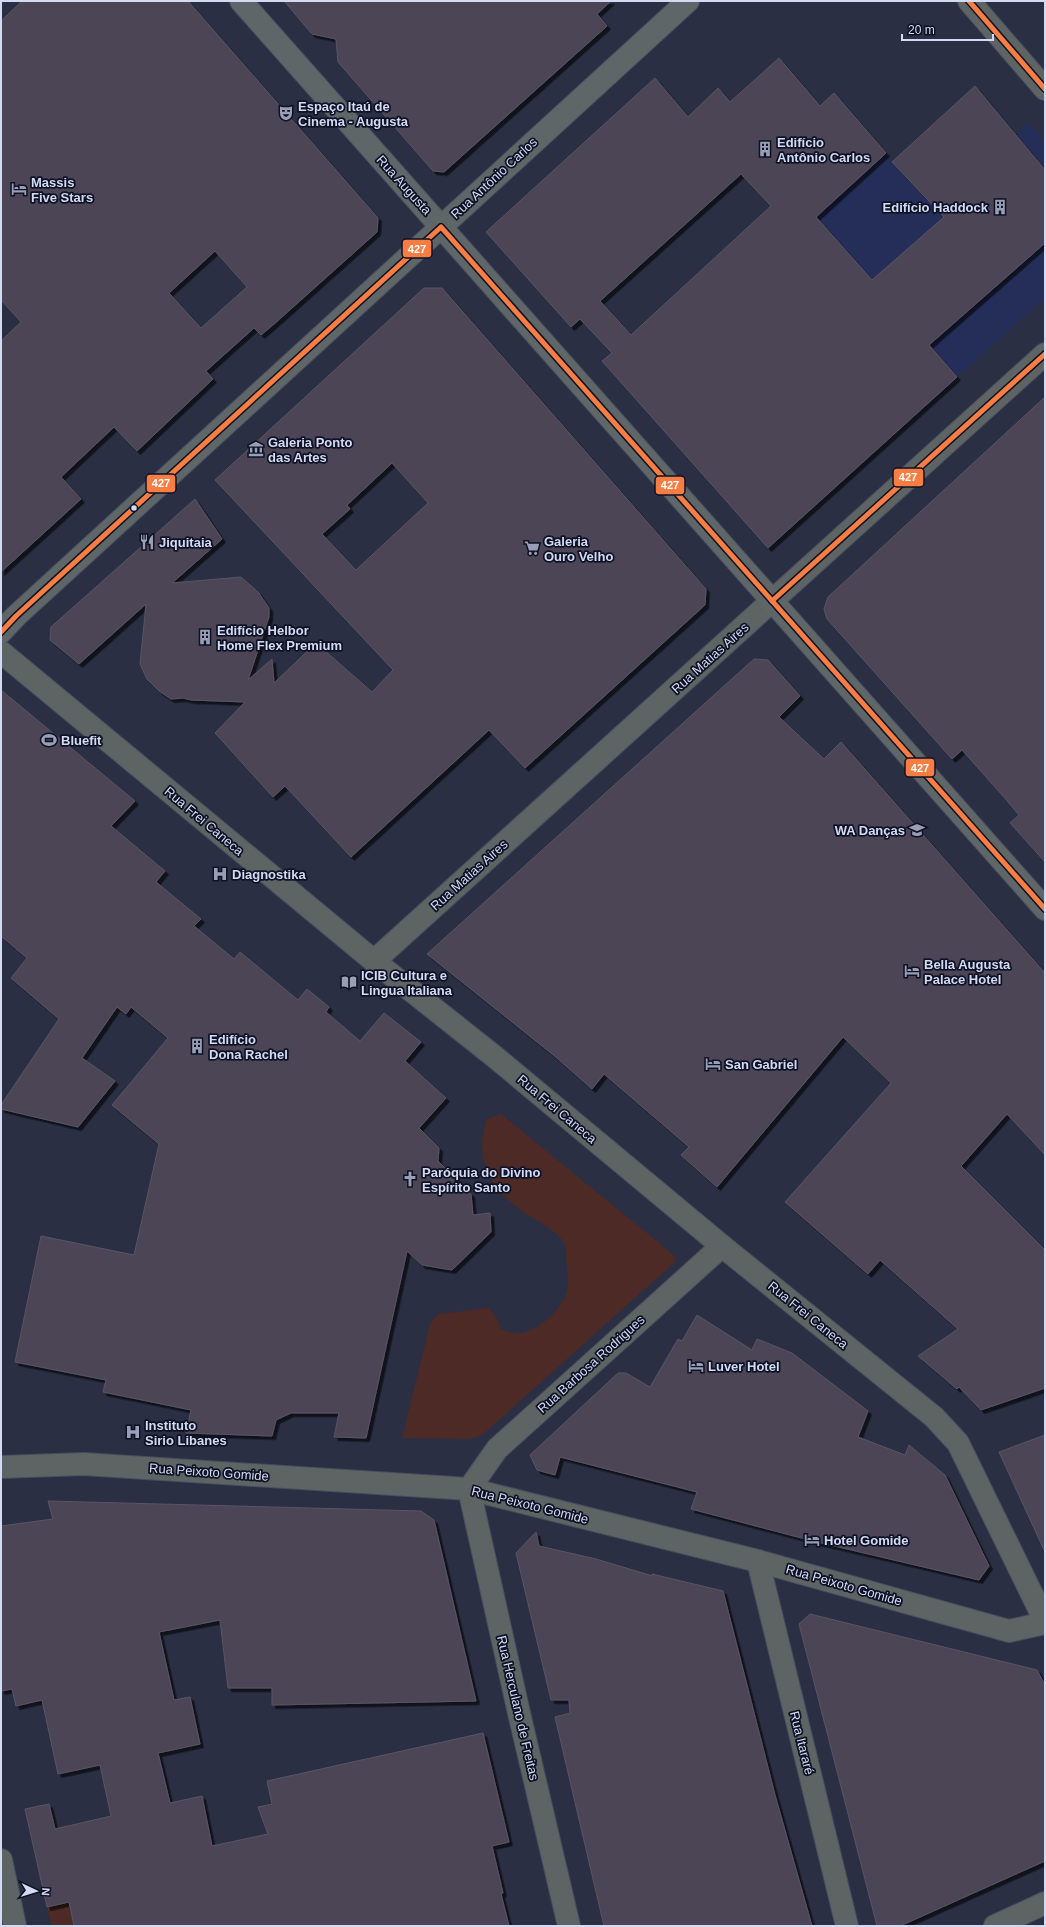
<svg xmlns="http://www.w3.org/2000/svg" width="1046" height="1927" font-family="Helvetica,sans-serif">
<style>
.built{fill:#252e59}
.green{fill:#4d2a26}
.building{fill:#4b4557;stroke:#595465;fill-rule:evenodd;filter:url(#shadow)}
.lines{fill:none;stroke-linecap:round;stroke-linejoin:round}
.street-casing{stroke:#484c5e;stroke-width:24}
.secondary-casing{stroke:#484c5e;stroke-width:24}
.street{stroke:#5d6463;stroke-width:22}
.secondary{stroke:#5f6668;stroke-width:22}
.bus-1-casing{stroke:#0e1224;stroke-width:8}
.bus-1{stroke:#f77d43;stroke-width:5}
.bus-dot{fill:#d3dbf4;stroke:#0e1224;stroke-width:1.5}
.labels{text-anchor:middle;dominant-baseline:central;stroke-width:3.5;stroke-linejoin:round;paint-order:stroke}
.poi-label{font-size:13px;font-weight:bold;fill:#d3dbf4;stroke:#0e1224;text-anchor:start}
.street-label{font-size:13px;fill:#d3dbf4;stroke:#0e1224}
.line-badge{stroke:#0e1224;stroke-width:1.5}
.badge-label{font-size:11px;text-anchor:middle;font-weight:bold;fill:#fff}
</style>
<defs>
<filter id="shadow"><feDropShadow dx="3.5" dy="3.5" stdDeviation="0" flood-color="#0009"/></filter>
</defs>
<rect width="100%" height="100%" fill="#2a2f44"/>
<path class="built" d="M 1028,123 L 1045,142 L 1045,298 L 957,377 L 816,217 L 886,153 L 935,208 Z"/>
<g class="green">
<path d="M 501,1114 L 675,1256 L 675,1262 L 482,1435 L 470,1439 L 402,1438 L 430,1324 L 438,1314 L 489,1308 L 497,1318 L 501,1330 C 507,1331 516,1334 522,1333 C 542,1328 566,1307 568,1285 C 569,1280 567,1273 567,1267 C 566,1259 567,1251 564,1243 C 560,1234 540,1222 531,1217 C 494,1194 472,1164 487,1119 Z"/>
<path d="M 68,1902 L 74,1926 L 52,1926 L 47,1907 Z"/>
</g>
<g class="building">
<path d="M 22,1 L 188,1 L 378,218 L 377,232 L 273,325 L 261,335 L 254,328 L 206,371 L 213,379 L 137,451 L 114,427 L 61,477 L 81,499 L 1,572 L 1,341 L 21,322 L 1,300 L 1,21 ZM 215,251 L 247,287 L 201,328 L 169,293 Z"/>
<path d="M 284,1 L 611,1 L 597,14 L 607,26 L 444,172 L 433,171 L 338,62 L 336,39 L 312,34 Z"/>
<path d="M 779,58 L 820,106 L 834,93 L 886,153 L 816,217 L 872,280 L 944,217 L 892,162 L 975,86 L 1045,170 L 1045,243 L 929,345 L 957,377 L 768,548 L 602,361 L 612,353 L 580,319 L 571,327 L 486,232 L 655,78 L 688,117 L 718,88 L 730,102 ZM 741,174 L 771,206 L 631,335 L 600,301 Z"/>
<path d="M 424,288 L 442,288 L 706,589 L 705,605 L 525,768 L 489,730 L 351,857 L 285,786 L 273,797 L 215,733 L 245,702 L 191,700 L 183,698 L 171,699 L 159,691 L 147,679 L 140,664 L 146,604 L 79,664 L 50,640 L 51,627 L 195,499 L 222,539 L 172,583 L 241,577 L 258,592 L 269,608 L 269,617 L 248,680 L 272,659 L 274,683 L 316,643 L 372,692 L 393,670 L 215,480 ZM 392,463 L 428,503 L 356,570 L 322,534 L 350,509 L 347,505 Z"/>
<path d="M 1045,397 L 1045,862 L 1010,823 L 1019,815 L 1002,795 L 962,750 L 952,759 L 827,619 L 824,609 L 828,597 Z"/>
<path d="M 754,659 L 768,660 L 800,696 L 779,717 L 824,759 L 841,742 L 1045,973 L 1045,1155 L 1007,1114 L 961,1166 L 1045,1250 L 1045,1388 L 981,1410 L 959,1387 L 957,1389 L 918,1356 L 958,1329 L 880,1260 L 868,1274 L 785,1202 L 891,1083 L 843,1037 L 717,1187 L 681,1155 L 689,1147 L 604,1074 L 592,1089 L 557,1058 L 427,954 Z"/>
<path d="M 1,690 L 135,801 L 111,826 L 165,871 L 156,882 L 201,919 L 194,926 L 234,959 L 240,952 L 298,1000 L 307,989 L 329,1007 L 326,1012 L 360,1041 L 384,1013 L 421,1042 L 405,1061 L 446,1098 L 419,1128 L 439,1148 L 438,1161 L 471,1194 L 473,1215 L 490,1213 L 491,1232 L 452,1270 L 422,1265 L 407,1251 L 366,1438 L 334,1437 L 339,1413 L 291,1413 L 276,1420 L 272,1436 L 186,1433 L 191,1410 L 103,1392 L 106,1380 L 15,1362 L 41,1236 L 134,1255 L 159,1144 L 112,1105 L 168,1038 L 131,1007 L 126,1014 L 117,1007 L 82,1058 L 115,1081 L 78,1127 L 1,1109 L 1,1105 L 59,1019 L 11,978 L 27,958 L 1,936 Z"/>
<path d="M 697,1315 L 752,1350 L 757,1339 L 792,1353 L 868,1411 L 858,1437 L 905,1455 L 909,1445 L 945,1475 L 989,1566 L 979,1580 L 813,1541 L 691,1509 L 697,1492 L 560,1457 L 555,1475 L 537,1470 L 530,1455 L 618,1373 L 626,1373 L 650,1387 L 678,1339 L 682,1341 Z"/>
<path d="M 1045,1435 L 1045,1552 L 999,1452 Z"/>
<path d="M 48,1501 L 421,1511 L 434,1520 L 476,1701 L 272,1705 L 272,1688 L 228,1688 L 220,1620 L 159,1632 L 174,1700 L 190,1697 L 200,1744 L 158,1753 L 170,1803 L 202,1796 L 212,1846 L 268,1834 L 258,1807 L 272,1804 L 267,1781 L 483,1733 L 509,1842 L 492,1846 L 503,1893 L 501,1894 L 509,1926 L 74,1926 L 69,1902 L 47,1907 L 25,1809 L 49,1804 L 55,1829 L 111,1816 L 100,1765 L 58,1774 L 42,1700 L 16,1706 L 12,1689 L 1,1691 L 1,1526 L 53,1519 Z"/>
<path d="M 536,1532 L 539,1546 L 596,1559 L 653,1576 L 652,1574 L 723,1591 L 775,1795 L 812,1926 L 604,1926 L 555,1717 L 570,1713 L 569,1700 L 551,1700 L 516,1553 Z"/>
<path d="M 810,1614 L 1037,1670 L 1045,1685 L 1045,1861 L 900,1926 L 877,1926 L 799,1624 Z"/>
</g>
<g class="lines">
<g class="street-casing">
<g id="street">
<path d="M 969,1 L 1045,89"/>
<path d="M 1,652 L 374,961 L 495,1057 L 722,1246 L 934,1417 L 958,1443 L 1045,1621"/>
<path d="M 374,961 L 1045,354"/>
<path d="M 1,1467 L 84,1464 L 469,1489 L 758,1561 L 1009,1631 L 1045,1623"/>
<path d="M 758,1561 L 847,1926"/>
<path d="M 1,1860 L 15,1926"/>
<path d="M 569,1926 L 519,1713 L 469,1489 L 497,1449 L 722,1246"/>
<path d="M 995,1926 L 1045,1903"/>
</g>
</g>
<g class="secondary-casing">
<g id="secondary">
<path d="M 241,1 L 1045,909"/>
<path d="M 1,632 L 16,616 L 688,1"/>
</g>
</g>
<use href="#street" class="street"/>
<use href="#secondary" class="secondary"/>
<g class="bus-1-casing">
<g id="bus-1">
<path d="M 969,1 L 1045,89"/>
<path d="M 772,601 L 1045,354"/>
<path d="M 1,632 L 16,616 L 441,227 L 1045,909"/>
</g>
</g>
<use href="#bus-1" class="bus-1"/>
</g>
<defs>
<g id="theatre-bare" transform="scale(1.2)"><path d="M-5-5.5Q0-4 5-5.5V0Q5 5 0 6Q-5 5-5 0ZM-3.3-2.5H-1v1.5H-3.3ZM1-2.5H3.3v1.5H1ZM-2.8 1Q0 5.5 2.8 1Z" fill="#989fb6" stroke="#0e1224" stroke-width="2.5" paint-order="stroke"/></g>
<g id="building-bare" transform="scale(1.2)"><path d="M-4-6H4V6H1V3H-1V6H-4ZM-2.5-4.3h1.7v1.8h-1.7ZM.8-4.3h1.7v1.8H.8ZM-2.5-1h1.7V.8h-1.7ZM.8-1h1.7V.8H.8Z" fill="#989fb6" stroke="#0e1224" stroke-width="2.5" paint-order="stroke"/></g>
<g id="hotel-bare" transform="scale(1.2)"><path d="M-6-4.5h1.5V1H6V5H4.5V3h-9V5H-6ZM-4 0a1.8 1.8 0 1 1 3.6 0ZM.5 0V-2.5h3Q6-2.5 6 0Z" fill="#989fb6" stroke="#0e1224" stroke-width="2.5" paint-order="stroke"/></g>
<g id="museum-bare" transform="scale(1.2)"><path d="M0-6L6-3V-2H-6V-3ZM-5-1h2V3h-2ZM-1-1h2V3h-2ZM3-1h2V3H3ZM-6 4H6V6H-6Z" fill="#989fb6" stroke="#0e1224" stroke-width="2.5" paint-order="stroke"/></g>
<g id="restaurant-bare" transform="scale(1.2)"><path d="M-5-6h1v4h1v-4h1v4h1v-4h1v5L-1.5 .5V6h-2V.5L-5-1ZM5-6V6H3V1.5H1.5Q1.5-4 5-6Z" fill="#989fb6" stroke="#0e1224" stroke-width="2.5" paint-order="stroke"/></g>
<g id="supermarket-bare" transform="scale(1.2)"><path d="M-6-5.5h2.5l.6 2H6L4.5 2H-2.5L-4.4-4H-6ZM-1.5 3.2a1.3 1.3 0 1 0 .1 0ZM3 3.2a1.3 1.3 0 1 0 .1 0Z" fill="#989fb6" stroke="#0e1224" stroke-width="2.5" paint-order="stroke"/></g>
<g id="stadium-bare" transform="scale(1.2)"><path d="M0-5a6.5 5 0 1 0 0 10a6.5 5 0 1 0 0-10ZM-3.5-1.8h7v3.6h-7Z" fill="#989fb6" stroke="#0e1224" stroke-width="2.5" paint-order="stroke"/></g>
<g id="school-bare" transform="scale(1.2)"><path d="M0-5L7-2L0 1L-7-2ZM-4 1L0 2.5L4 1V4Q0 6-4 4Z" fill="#989fb6" stroke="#0e1224" stroke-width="2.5" paint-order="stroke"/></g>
<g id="hospital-bare" transform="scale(1.2)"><path d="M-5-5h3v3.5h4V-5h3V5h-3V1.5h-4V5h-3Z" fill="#989fb6" stroke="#0e1224" stroke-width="2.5" paint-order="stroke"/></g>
<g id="library-bare" transform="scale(1.2)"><path d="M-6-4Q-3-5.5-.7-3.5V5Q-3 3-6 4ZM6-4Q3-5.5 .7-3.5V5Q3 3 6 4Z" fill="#989fb6" stroke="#0e1224" stroke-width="2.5" paint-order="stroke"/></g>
<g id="church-bare" transform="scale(1.2)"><path d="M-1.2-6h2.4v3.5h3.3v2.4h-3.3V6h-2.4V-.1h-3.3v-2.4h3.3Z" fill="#989fb6" stroke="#0e1224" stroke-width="2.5" paint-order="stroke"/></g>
</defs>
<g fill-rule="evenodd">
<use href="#theatre-bare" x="286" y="113"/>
<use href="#building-bare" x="765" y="149"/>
<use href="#hotel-bare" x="19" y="189"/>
<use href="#building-bare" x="1000" y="207"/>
<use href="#museum-bare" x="256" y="449"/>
<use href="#restaurant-bare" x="147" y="542"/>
<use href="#supermarket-bare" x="532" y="548"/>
<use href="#building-bare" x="205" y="637"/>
<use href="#stadium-bare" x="49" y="740"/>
<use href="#school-bare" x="917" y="830"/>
<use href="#hospital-bare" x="220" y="874"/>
<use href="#hotel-bare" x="912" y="971"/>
<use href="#library-bare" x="349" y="982"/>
<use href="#building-bare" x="197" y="1046"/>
<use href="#hotel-bare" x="713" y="1064"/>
<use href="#church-bare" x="410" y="1179"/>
<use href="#hotel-bare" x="696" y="1366"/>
<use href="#hospital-bare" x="133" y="1432"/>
<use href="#hotel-bare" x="812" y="1540"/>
</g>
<circle class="bus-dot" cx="134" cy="508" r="3.5"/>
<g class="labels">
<g class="poi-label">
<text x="298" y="106">Espaço Itaú de<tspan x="298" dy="15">Cinema - Augusta</tspan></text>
<text x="777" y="142">Edifício<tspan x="777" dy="15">Antônio Carlos</tspan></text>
<text x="31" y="182">Massis<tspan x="31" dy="15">Five Stars</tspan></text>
<text x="988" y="207" text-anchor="end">Edifício Haddock</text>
<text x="268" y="442">Galeria Ponto<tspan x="268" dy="15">das Artes</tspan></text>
<text x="544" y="541">Galeria<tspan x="544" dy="15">Ouro Velho</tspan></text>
<text x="159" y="542">Jiquitaia</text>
<text x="217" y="630">Edifício Helbor<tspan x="217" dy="15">Home Flex Premium</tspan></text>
<text x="61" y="740">Bluefit</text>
<text x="905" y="830" text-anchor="end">WA Danças</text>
<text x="232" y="874">Diagnostika</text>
<text x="924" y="964">Bella Augusta<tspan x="924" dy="15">Palace Hotel</tspan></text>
<text x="361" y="975">ICIB Cultura e<tspan x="361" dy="15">Lingua Italiana</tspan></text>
<text x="209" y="1039">Edifício<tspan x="209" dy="15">Dona Rachel</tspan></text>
<text x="725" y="1064">San Gabriel</text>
<text x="422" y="1172">Paróquia do Divino<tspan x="422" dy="15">Espírito Santo</tspan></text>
<text x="708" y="1366">Luver Hotel</text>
<text x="145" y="1425">Instituto<tspan x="145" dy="15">Sirio Libanes</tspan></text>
<text x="824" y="1540">Hotel Gomide</text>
</g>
<g class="street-label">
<text transform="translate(494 178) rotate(-43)">Rua Antônio Carlos</text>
<text transform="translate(404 185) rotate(48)">Rua Augusta</text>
<text transform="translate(710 658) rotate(-42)">Rua Matias Aires</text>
<text transform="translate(204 821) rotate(40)">Rua Frei Caneca</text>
<text transform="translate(469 875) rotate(-42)">Rua Matias Aires</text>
<text transform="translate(557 1109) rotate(40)">Rua Frei Caneca</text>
<text transform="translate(808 1315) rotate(39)">Rua Frei Caneca</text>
<text transform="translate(591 1364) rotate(-42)">Rua Barbosa Rodrigues</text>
<text transform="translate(209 1472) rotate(4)">Rua Peixoto Gomide</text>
<text transform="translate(530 1505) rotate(14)">Rua Peixoto Gomide</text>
<text transform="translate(844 1585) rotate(16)">Rua Peixoto Gomide</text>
<text transform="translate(518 1708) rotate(77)">Rua Herculano de Freitas</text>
<text transform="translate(802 1743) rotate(76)">Rua Itararé</text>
</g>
</g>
<g class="line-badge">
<rect x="402" y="239" width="30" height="19" rx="4" fill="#f77d43"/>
<rect x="893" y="468" width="31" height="19" rx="4" fill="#f77d43"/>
<rect x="146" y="474" width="30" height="19" rx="4" fill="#f77d43"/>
<rect x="655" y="476" width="30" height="19" rx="4" fill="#f77d43"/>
<rect x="905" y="758" width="30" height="19" rx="4" fill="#f77d43"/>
</g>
<g class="badge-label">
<text x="417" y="253">427</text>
<text x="908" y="481">427</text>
<text x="161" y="487">427</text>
<text x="670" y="489">427</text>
<text x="920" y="772">427</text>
</g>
<rect width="1046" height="1927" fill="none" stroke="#d3dbf4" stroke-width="4"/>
<g transform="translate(36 1891) rotate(94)" stroke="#0e1224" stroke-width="3" paint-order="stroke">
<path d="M0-3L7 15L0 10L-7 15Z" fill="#d3dbf4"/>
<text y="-6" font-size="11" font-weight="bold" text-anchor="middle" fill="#d3dbf4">N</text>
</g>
<path d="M902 34v6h91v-6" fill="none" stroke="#d3dbf4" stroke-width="2"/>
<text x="908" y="34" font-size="12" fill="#d3dbf4" stroke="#0e1224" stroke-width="3" paint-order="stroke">20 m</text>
</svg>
